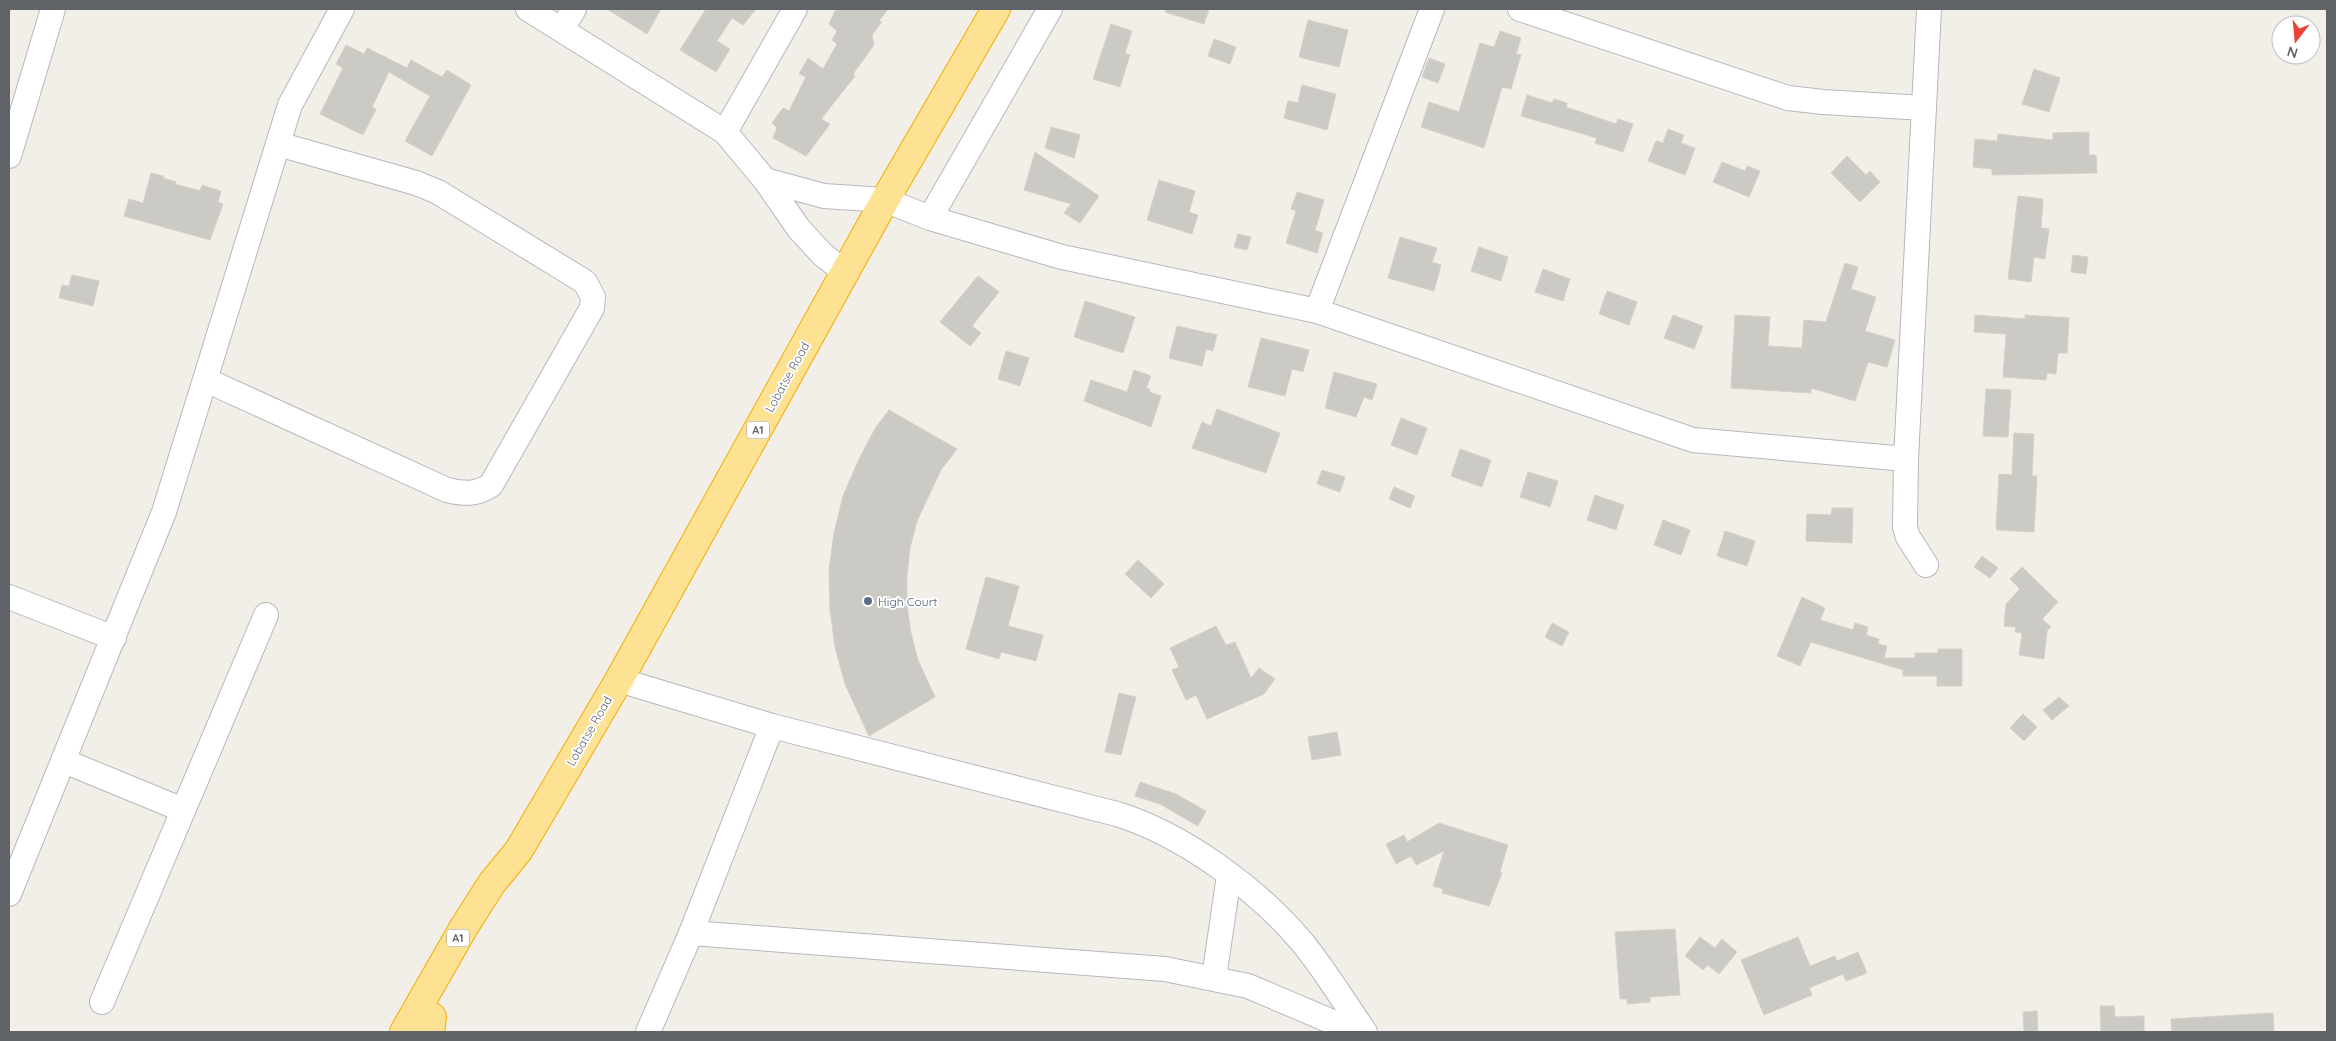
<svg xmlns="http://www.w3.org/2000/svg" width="2336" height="1041" font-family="Quicksand,sans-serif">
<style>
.building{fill:#cccac5;stroke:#d6d1c6}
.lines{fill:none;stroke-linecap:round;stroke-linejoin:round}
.minor-casing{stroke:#b5b8bc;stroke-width:26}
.highway-casing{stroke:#f9ab00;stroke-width:30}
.minor{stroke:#fff;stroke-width:24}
.highway{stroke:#fde293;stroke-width:28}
.service-dot{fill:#5c6f8a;stroke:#fff;stroke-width:2}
.labels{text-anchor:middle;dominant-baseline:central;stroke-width:4;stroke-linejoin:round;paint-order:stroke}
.shield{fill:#fff;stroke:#8f9295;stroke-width:1}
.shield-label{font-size:11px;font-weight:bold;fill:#5f6368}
.street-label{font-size:12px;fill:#5f6368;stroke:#fff}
.service-label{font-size:12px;fill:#4e5e75;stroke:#fff;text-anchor:start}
</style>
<rect width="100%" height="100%" fill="#f1efe8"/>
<g class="building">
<path d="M 607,9 L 661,9 L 647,34 Z"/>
<path d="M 706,9 L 756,9 L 743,25 L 732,18 L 717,41 L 730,49 L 716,72 L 680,50 Z"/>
<path d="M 836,9 L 888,9 L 879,21 L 882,22 L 872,35 L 874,45 L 853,74 L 855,76 L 821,119 L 830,124 L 806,156 L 773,138 L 777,128 L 772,123 L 783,108 L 789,111 L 806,77 L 799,74 L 808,58 L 823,69 L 837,44 L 832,40 L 837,31 L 829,24 Z"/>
<path d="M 1166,9 L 1209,9 L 1204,24 L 1165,12 Z"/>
<path d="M 1308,20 L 1348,30 L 1339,67 L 1299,57 Z"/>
<path d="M 1111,24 L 1132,31 L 1125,53 L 1130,55 L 1120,87 L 1093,79 Z"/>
<path d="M 1500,31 L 1521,38 L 1516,54 L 1521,55 L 1511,89 L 1502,87 L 1484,148 L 1421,127 L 1429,102 L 1459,112 L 1480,43 L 1494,47 Z"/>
<path d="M 1214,39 L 1236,47 L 1230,64 L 1208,56 Z"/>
<path d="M 346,45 L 364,54 L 367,48 L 407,68 L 411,60 L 442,77 L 447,70 L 471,85 L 432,156 L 405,141 L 430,96 L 389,72 L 372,107 L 376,109 L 363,135 L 320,114 L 343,68 L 336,64 Z"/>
<path d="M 1429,58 L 1445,64 L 1438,83 L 1422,77 Z"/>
<path d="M 2034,69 L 2060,78 L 2049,112 L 2022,104 Z"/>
<path d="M 1302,85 L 1336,94 L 1327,130 L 1284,118 L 1288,101 L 1298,103 Z"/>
<path d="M 1527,95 L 1552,103 L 1554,99 L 1567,103 L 1566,107 L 1616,124 L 1618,119 L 1633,124 L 1623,152 L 1595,143 L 1597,138 L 1521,116 Z"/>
<path d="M 1051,127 L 1080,135 L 1074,158 L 1045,148 Z"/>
<path d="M 1668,129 L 1684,135 L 1681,143 L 1695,148 L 1685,175 L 1648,161 L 1656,141 L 1663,143 Z"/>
<path d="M 2089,132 L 2089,155 L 2096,155 L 2097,173 L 1992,175 L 1992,169 L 1973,167 L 1975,139 L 1997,141 L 1998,134 L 2053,140 L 2053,133 Z"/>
<path d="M 1035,152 L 1099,196 L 1080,223 L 1064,213 L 1071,204 L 1024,190 Z"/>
<path d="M 1847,156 L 1866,175 L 1870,171 L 1880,182 L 1860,202 L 1831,173 Z"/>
<path d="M 1722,162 L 1745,171 L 1747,166 L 1760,171 L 1749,197 L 1713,182 Z"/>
<path d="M 151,173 L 164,176 L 163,178 L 176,182 L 175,184 L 200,191 L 202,185 L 221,191 L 218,202 L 223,204 L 210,240 L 124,216 L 129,199 L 143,203 Z"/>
<path d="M 1159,180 L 1195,191 L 1189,212 L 1198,215 L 1192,234 L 1147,220 Z"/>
<path d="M 1297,192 L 1324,200 L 1315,230 L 1323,233 L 1317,253 L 1286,243 L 1296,211 L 1291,209 Z"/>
<path d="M 2018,196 L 2043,199 L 2041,228 L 2049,229 L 2045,259 L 2034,257 L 2031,282 L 2008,279 Z"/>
<path d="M 1238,234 L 1251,237 L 1247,250 L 1234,247 Z"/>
<path d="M 1400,237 L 1437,248 L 1432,262 L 1441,265 L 1434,291 L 1388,278 Z"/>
<path d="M 1479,247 L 1508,257 L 1501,281 L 1471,271 Z"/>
<path d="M 2073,255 L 2088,257 L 2086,274 L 2071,272 Z"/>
<path d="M 1845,263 L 1858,267 L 1851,289 L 1876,297 L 1865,331 L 1895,340 L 1887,367 L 1868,362 L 1855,401 L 1811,388 L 1811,393 L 1731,388 L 1735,315 L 1770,317 L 1768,346 L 1802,348 L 1804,320 L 1826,322 Z"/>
<path d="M 1543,269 L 1570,279 L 1563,301 L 1535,292 Z"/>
<path d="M 72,275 L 99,281 L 93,306 L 59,298 L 62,285 L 69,286 Z"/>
<path d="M 978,276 L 999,292 L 972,326 L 981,333 L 970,346 L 940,322 Z"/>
<path d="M 1607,291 L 1637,302 L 1629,325 L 1599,314 Z"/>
<path d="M 1085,301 L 1135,317 L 1123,353 L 1074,337 Z"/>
<path d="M 1673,315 L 1703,326 L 1694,349 L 1664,338 Z"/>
<path d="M 1975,315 L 2025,319 L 2025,315 L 2069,318 L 2067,353 L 2058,353 L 2056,374 L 2047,373 L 2046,380 L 2003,377 L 2006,334 L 1974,332 Z"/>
<path d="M 1177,326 L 1217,335 L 1213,351 L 1206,349 L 1202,366 L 1169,358 Z"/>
<path d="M 1261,338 L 1309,350 L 1303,372 L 1292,369 L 1285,396 L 1248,387 Z"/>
<path d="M 1006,351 L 1029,358 L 1020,386 L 998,379 Z"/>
<path d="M 1134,370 L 1151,376 L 1146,388 L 1150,389 L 1149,392 L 1161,396 L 1151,427 L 1084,401 L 1091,380 L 1127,392 Z"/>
<path d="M 1334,372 L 1377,384 L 1372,400 L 1364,397 L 1356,417 L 1325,408 Z"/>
<path d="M 1986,389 L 2011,390 L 2008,437 L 1983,436 Z"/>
<path d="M 1217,409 L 1280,433 L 1266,473 L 1192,448 L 1202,422 L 1211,426 Z"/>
<path d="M 889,410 L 957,449 L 941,470 L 917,521 L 910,548 L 907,576 L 907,605 L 911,633 L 918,660 L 935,697 L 869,736 L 845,684 L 835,647 L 830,609 L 829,571 L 834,533 L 843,496 L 858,461 L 876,427 Z"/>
<path d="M 1401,418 L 1427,428 L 1417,455 L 1391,445 Z"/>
<path d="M 2014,433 L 2034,434 L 2032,476 L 2037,476 L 2034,532 L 1997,530 L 1996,526 L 1999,474 L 2012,475 Z"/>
<path d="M 1460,449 L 1491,460 L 1482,487 L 1451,476 Z"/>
<path d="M 1322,470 L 1345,477 L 1340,492 L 1317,484 Z"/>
<path d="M 1528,472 L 1558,481 L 1550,507 L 1520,497 Z"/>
<path d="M 1394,487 L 1415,496 L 1410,508 L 1389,499 Z"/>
<path d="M 1595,495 L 1624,505 L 1616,530 L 1587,520 Z"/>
<path d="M 1832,508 L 1853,508 L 1852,543 L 1806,541 L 1807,514 L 1831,515 Z"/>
<path d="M 1663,520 L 1690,530 L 1681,555 L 1654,545 Z"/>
<path d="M 1725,531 L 1755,541 L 1747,566 L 1717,556 Z"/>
<path d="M 1982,556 L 1998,568 L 1990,578 L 1974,567 Z"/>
<path d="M 1138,560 L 1164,584 L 1151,598 L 1125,574 Z"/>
<path d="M 2022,567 L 2058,602 L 2042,619 L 2051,627 L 2047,631 L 2044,659 L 2019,655 L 2022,633 L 2015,632 L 2016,627 L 2004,626 L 2006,604 L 2020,589 L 2010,579 Z"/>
<path d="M 986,577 L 1019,586 L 1008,626 L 1043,635 L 1036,661 L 1001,652 L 999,659 L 966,649 Z"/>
<path d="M 1802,597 L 1825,608 L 1820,620 L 1853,630 L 1855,623 L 1868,627 L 1866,635 L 1879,639 L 1878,644 L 1887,646 L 1884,658 L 1915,658 L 1915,653 L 1938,653 L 1938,649 L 1962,649 L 1962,686 L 1937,686 L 1937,676 L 1903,676 L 1903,670 L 1811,642 L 1800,666 L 1777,656 Z"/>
<path d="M 1552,623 L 1569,632 L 1562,646 L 1545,637 Z"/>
<path d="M 1216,626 L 1226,645 L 1235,642 L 1251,678 L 1259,668 L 1275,679 L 1264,694 L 1207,719 L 1196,695 L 1186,700 L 1172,670 L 1179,667 L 1170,648 Z"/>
<path d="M 1119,693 L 1136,697 L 1121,755 L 1105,752 Z"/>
<path d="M 2059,697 L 2069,706 L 2052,720 L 2043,710 Z"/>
<path d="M 2023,714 L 2037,727 L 2024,741 L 2010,728 Z"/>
<path d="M 1337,732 L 1341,755 L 1312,760 L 1308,737 Z"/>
<path d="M 1140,782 L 1176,794 L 1206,811 L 1198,826 L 1160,804 L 1135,796 Z"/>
<path d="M 1439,823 L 1508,845 L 1500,872 L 1502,873 L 1489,906 L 1442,893 L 1443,889 L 1433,886 L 1444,851 L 1416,865 L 1411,856 L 1396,864 L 1386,844 L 1404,835 L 1407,842 Z"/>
<path d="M 1675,929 L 1680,995 L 1650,997 L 1650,1002 L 1627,1004 L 1627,999 L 1620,999 L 1615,932 Z"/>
<path d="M 1700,937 L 1715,948 L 1722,939 L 1737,952 L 1719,974 L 1708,965 L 1703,970 L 1685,956 Z"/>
<path d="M 1798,937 L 1810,966 L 1835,956 L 1837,961 L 1858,952 L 1867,973 L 1846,981 L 1843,974 L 1809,988 L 1812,995 L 1764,1015 L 1741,960 Z"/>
<path d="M 2100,1006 L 2114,1006 L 2115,1017 L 2144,1016 L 2144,1032 L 2101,1032 Z"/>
<path d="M 2037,1011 L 2038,1032 L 2024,1032 L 2023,1012 Z"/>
<path d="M 2273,1013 L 2274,1032 L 2172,1032 L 2171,1019 Z"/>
</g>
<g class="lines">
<g class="minor-casing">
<g id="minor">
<path d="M 528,9 L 725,132 L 765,180 L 799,229 L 823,255 L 845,272"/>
<path d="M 1520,9 L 1788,98 L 1823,102 L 1924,108"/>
<path d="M 562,29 L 574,9"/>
<path d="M 725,132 L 795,9"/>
<path d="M 9,156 L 53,9"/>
<path d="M 765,180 L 824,196 L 885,200 L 930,218 L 1062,257 L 1317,311 L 1693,440 L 1906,459"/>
<path d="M 930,218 L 1050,9"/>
<path d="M 1317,311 L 1432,9"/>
<path d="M 206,380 L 447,490 C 464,494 476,495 491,485 L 592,308 L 593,297 L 585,282 L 438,192 L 416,183 L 278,144"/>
<path d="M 1926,565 L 1908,537 L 1905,527 L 1906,459 L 1929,9"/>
<path d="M 9,597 L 114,638"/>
<path d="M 619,680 L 772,726 L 1117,814 C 1184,835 1256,888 1302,942 C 1325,970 1344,1002 1365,1032"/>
<path d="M 64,761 L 183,810"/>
<path d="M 9,894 L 164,512 L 290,105 L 342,9"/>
<path d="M 691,933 L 1165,969 L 1248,986 L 1356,1032"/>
<path d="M 1214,978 L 1229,875"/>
<path d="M 102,1002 L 266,615"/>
<path d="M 648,1032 L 691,933 L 772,726"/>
</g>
</g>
<g class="highway-casing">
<g id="highway">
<path d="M 404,1032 L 464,927 L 492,883 L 519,850 L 619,680 L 885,200 L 996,9"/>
<path d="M 430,1032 L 432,1017"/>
</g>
</g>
<use href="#minor" class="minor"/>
<use href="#highway" class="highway"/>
</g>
<circle class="service-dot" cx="868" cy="601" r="5"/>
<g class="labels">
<g class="shield">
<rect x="747" y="421.5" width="22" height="17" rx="4"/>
<rect x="447" y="929.5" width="22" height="17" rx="4"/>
</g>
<g class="shield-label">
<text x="758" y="430">A1</text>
<text x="458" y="938">A1</text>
</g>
<g class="street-label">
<text transform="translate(787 377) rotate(-61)">Lobatse Road</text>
<text transform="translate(589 731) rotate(-60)">Lobatse Road</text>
</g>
<g class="service-label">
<text x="878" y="601">High Court</text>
</g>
</g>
<rect width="2336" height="1041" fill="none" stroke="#5f6368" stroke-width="20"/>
<g transform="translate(2296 40) rotate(196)"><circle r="24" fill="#ffffff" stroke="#bfc1c3"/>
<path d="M0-4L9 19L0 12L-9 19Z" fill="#ea4335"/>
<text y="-8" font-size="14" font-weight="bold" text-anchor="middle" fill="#5f6368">N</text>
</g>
</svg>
